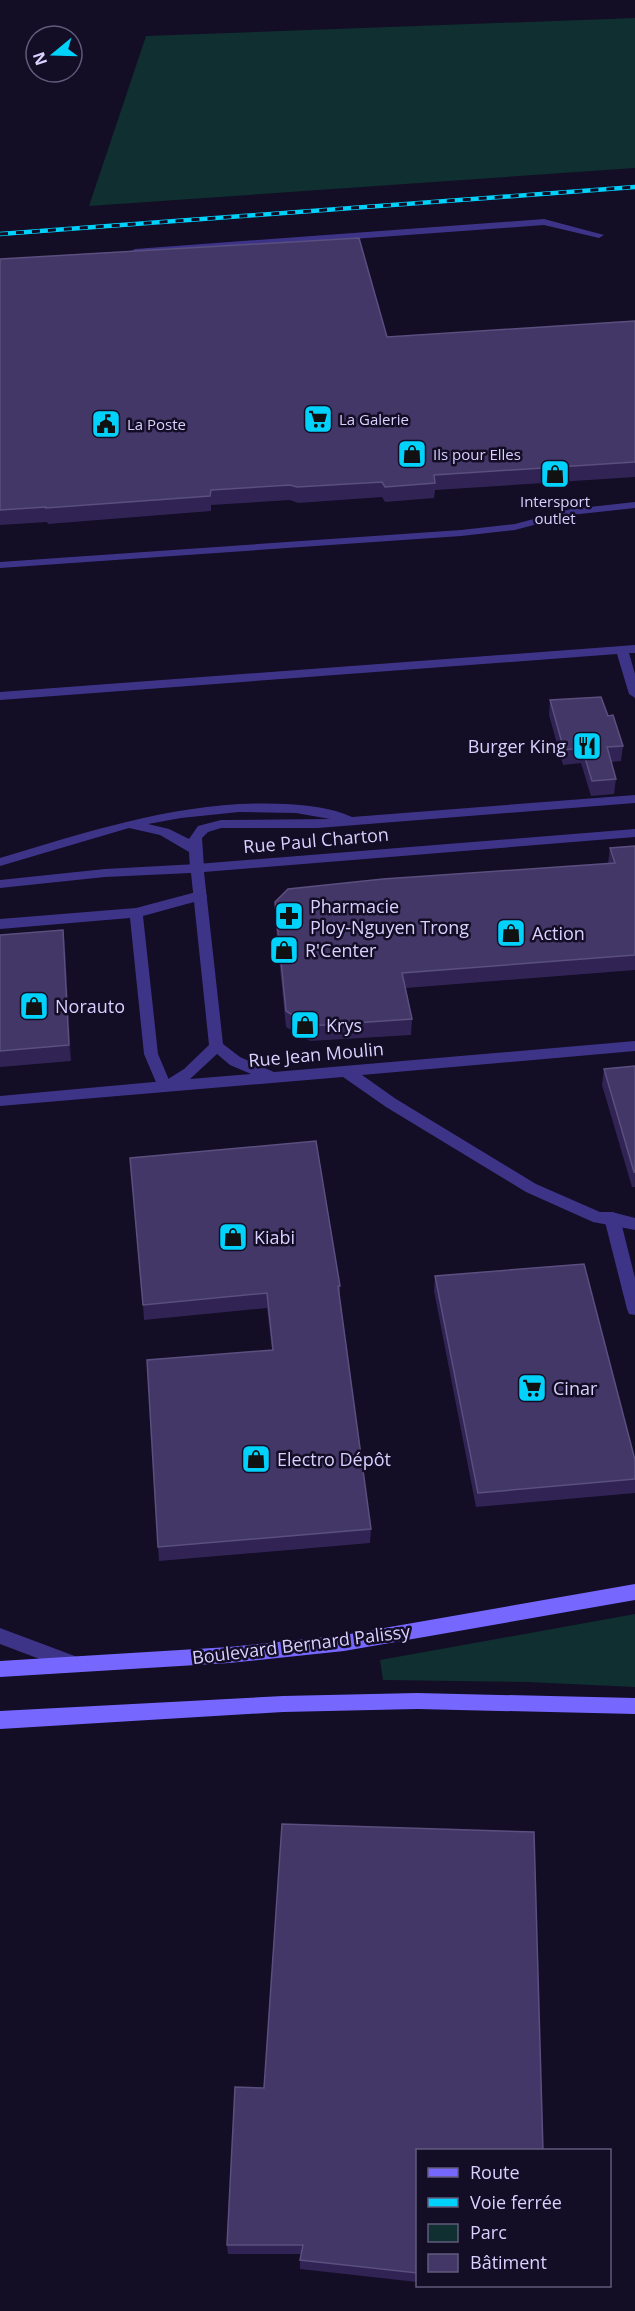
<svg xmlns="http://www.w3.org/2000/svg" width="635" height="2311" font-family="'Open Sans',sans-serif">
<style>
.green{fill:#0f2f30}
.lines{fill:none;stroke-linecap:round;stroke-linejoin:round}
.service{fill:#3d3488;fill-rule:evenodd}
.minor{fill:#3d3488;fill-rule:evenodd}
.secondary{fill:#7668ff;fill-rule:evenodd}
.rail-casing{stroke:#00d2fc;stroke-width:4.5}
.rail{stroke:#130d25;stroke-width:3;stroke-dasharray:8;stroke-linecap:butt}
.wall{fill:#312455}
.shaded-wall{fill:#1d133a}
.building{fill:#433767;stroke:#5a4f7f;stroke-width:1.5}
.labels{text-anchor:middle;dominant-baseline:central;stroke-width:5;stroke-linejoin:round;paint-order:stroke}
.far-poi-label{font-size:15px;fill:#d9d1ff;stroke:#130d25;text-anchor:start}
.poi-label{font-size:18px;fill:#d9d1ff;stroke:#130d25;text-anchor:start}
.street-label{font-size:18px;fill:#d9d1ff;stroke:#130d25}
</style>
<rect width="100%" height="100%" fill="#130d25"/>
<g class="green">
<path d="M 635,18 L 635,168 L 89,206 L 146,36 Z"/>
<path d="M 635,1614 L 635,1687 L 527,1682 L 383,1680 L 380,1660 Z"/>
</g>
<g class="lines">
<g class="service">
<path d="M 544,219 L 604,235 L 599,238 L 544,225 L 135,255 L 130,252 L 135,249 Z"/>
<path d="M 635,502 L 635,508 L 571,515 L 515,530 L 461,536 L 0,568 L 0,562 L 461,530 L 515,524 L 571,509 Z"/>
<path d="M 635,645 L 635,653 L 629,653 L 635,674 L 635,698 L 629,694 L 617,654 L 0,700 L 0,692 Z"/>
<path d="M 635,795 L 635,803 L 318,828 L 221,828 L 208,832 L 202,838 L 204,868 L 197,872 L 190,868 L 189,852 L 160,835 L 129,828 L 0,866 L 0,858 C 94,830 186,799 286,804 C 307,805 333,808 352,817 ZM 239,812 L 296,813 L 330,819 L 221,820 L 198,826 L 189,839 L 169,829 L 148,824 L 181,818 Z"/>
<path d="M 200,891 L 205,893 L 207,896 L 205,899 L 143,916 L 158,1054 L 172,1087 L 165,1092 L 158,1087 L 144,1054 L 130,918 L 0,929 L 0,919 L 136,908 Z"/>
<path d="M 612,1212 L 617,1214 L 620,1218 L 635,1278 L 635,1315 L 629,1314 L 627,1309 L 604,1218 L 607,1214 Z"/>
</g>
<g class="minor">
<path d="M 635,829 L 635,837 L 204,872 L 223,1044 L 240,1057 L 274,1072 L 635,1041 L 635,1051 L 362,1075 L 396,1099 L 536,1184 L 600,1212 L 612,1212 L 635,1218 L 635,1230 L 593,1222 L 526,1192 L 386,1107 L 343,1077 L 0,1106 L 0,1096 L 165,1081 L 184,1069 L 209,1045 L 191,873 L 105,877 L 0,888 L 0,880 L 105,869 L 197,864 ZM 217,1054 L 230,1065 L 251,1074 L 190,1079 Z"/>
<path d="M 0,1628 L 80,1658 L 83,1664 L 80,1670 L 74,1672 L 0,1644 Z"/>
</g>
<g class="secondary">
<path d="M 635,1584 L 635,1600 L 344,1651 L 229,1663 L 0,1677 L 0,1661 L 229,1647 L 344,1635 Z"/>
<path d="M 417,1693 L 635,1698 L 635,1714 L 417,1709 L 283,1712 L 0,1729 L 0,1711 L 283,1696 Z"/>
</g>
<g class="rail-casing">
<path id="rail" d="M 0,234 L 635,187"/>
</g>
<use href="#rail" class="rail"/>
</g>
<g class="wall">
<path d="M 0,259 L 387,337 L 635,321 L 635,477 L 435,490 L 434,498 L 385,502 L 382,497 L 298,503 L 290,500 L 211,505 L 211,511 L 48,524 L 47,522 L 0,525 Z"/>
<path d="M 550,700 L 608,716 L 623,746 L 621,761 L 611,762 L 616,779 L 614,794 L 591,796 L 581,763 L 563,765 L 549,715 Z"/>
<path d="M 635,846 L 635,970 L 406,988 L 412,1019 L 411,1035 L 310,1041 L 286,1027 L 275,918 L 275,902 L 608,864 L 610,848 Z"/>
<path d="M 63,930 L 65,946 L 71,1061 L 0,1067 L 0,935 Z"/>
<path d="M 635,1066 L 635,1187 L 632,1187 L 602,1085 L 604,1069 Z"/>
<path d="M 435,1276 L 635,1460 L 635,1493 L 476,1507 L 434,1291 Z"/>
<path d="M 340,1286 L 340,1299 L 371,1529 L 370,1543 L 159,1561 L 158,1547 L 272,1350 L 267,1308 L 144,1320 L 143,1305 Z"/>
<path d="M 417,2151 L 417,2282 L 300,2269 L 300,2260 L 301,2254 L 228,2254 L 227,2245 Z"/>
</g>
<path class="shaded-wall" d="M 63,930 L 65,946 L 71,1061 L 69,1045 Z"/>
<g class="building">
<path d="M 359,238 L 387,337 L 635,321 L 635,462 L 434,475 L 435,483 L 385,487 L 382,482 L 297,487 L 290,485 L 211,490 L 210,496 L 46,508 L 46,507 L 0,510 L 0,259 Z"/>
<path d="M 601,697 L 608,716 L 613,715 L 623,746 L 607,747 L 616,779 L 592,781 L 582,748 L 564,750 L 550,700 Z"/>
<path d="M 635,846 L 635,955 L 402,973 L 412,1019 L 310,1026 L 286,1011 L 275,902 L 288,889 L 383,879 L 615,863 L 610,848 Z"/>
<path d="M 63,930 L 69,1045 L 0,1051 L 0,935 Z"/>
<path d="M 635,1066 L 635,1172 L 634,1172 L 604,1069 Z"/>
<path d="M 316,1141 L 340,1286 L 338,1286 L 371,1529 L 158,1547 L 147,1360 L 273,1350 L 267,1293 L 143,1305 L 130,1158 Z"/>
<path d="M 584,1264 L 635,1460 L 635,1479 L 478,1493 L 435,1276 Z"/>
<path d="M 282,1824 L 534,1832 L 543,2151 L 417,2151 L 417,2273 L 300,2260 L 303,2245 L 227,2245 L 235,2087 L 264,2088 Z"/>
</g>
<defs>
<g id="supermarket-square" transform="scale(1.5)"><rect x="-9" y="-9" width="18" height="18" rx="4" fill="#00d2fc" stroke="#130d25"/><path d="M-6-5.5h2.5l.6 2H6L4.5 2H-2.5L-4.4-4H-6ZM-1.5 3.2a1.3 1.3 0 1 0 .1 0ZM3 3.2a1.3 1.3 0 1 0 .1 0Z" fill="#111"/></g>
<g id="civic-square" transform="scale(1.5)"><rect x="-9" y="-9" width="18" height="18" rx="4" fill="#00d2fc" stroke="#130d25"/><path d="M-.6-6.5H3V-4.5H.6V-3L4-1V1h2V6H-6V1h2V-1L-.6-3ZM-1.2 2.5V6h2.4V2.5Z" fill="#111"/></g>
<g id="shop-square" transform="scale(1.5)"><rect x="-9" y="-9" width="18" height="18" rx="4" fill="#00d2fc" stroke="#130d25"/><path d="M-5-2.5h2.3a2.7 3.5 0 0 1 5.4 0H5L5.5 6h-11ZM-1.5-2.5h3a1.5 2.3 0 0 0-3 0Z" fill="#111"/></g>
<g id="restaurant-square" transform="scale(1.5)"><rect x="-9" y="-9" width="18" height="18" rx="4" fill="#00d2fc" stroke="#130d25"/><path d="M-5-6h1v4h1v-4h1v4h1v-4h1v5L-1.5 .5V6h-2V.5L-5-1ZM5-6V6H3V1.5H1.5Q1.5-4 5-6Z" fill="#111"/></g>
<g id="pharmacy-square" transform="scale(1.5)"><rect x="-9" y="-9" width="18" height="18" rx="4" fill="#00d2fc" stroke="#130d25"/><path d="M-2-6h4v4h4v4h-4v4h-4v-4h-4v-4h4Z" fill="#111"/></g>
</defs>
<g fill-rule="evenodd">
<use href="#supermarket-square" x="318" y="419"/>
<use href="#civic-square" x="106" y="424"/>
<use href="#shop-square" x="412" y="454"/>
<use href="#shop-square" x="555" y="474"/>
<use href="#restaurant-square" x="587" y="746"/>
<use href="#pharmacy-square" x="289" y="916"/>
<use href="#shop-square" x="511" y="933"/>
<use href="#shop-square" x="284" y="950"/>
<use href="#shop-square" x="34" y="1006"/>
<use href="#shop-square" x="305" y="1025"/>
<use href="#shop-square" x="233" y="1237"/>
<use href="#supermarket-square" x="532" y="1388"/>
<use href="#shop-square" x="256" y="1459"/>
</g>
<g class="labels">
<g class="far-poi-label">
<text x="339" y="419">La Galerie</text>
<text x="127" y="424">La Poste</text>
<text x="433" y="454">Ils pour Elles</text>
<text x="555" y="501" text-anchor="middle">Intersport<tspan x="555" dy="17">outlet</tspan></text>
</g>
<g class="poi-label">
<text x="566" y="746" text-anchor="end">Burger King</text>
<text x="310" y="906">Pharmacie<tspan x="310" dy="21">Ploy-Nguyen Trong</tspan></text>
<text x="532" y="933">Action</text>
<text x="305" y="950">R'Center</text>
<text x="55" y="1006">Norauto</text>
<text x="326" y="1025">Krys</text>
<text x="254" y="1237">Kiabi</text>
<text x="553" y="1388">Cinar</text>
<text x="277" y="1459">Electro Dépôt</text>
</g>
<g class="street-label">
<text transform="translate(316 840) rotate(-5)">Rue Paul Charton</text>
<text transform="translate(316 1054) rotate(-5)">Rue Jean Moulin</text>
<text transform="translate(301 1644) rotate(-7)">Boulevard Bernard Palissy</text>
</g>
</g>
<rect x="416" y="2149" width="195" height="138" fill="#130d25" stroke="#625b7c" stroke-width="1.5"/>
<rect x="428" y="2168" width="30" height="9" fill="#7668ff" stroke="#625b7c" stroke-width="1.5"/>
<text x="470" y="2179" font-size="18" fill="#d9d1ff">Route</text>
<rect x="428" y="2198" width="30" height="9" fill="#00d2fc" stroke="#625b7c" stroke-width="1.5"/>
<text x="470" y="2209" font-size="18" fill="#d9d1ff">Voie ferrée</text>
<rect x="428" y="2224" width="30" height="18" fill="#0f2f30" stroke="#625b7c" stroke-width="1.5"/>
<text x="470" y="2239" font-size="18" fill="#d9d1ff">Parc</text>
<rect x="428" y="2254" width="30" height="18" fill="#433767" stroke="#625b7c" stroke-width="1.5"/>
<text x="470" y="2269" font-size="18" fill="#d9d1ff">Bâtiment</text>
<g transform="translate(54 54) rotate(251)"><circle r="28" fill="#130d25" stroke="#625b7c" stroke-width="1.5"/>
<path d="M0-4.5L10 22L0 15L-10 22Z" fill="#00d2fc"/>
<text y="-9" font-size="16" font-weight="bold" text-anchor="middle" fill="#d9d1ff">N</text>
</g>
</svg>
